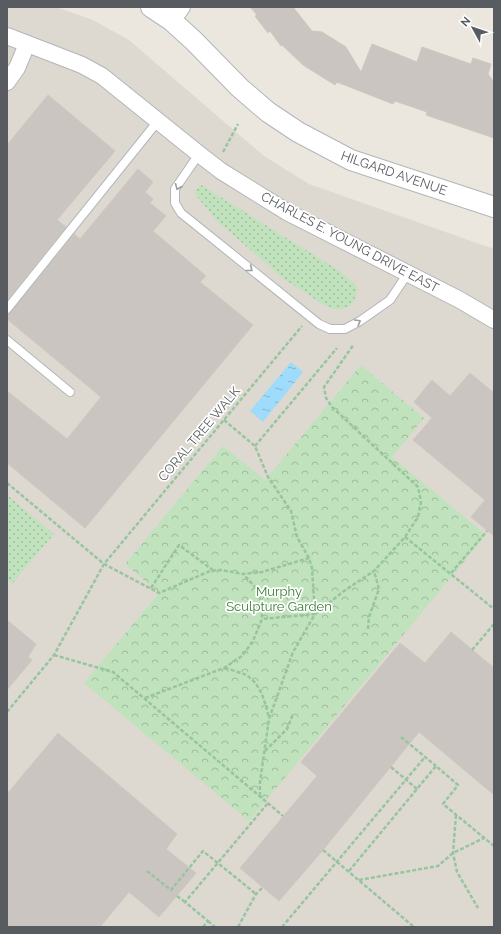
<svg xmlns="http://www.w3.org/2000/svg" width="501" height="934" font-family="Raleway,sans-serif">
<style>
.education{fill:#ddd9d0}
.grass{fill:url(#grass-dots)}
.park{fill:url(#park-crowns)}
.water{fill:url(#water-ripples)}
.building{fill:#cbc5c1;stroke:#cfc8be}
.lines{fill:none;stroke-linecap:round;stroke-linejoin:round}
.service-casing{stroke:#b2b6ba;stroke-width:10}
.minor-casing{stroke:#b2b6ba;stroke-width:18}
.tertiary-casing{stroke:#b2b6ba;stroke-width:22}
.path{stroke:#97c5a0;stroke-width:2.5;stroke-dasharray:4 2;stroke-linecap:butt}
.service{stroke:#fff;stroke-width:8}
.minor{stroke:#fff;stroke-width:16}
.tertiary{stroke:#fff;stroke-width:20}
.oneway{stroke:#9b9da0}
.labels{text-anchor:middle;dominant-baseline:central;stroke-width:3.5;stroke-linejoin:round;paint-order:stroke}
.street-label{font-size:13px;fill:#585c60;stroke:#fff}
.park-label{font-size:13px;fill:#3b8037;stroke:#fff}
</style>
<defs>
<pattern id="grass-dots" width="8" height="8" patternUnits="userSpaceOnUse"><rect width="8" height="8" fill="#c0e2bc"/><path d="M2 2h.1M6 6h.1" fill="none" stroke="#9fba9c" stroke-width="1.8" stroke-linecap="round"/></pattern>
<pattern id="park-crowns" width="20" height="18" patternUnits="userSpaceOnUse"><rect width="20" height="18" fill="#c0e2bc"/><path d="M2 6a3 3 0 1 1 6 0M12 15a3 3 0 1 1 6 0" fill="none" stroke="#9fba9c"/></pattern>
<pattern id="water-ripples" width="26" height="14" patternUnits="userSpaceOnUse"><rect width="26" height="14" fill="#9fdbfa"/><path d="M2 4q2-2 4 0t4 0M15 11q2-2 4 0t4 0" fill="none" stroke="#84b5ce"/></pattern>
</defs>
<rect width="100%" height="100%" fill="#ebe7df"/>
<path class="education" d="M 7,7 L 56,7 L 93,20 L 129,40 L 264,156 L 309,184 L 494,249 L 494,927 L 7,927 Z"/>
<g class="grass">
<path d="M 201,185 L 338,270 L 352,281 L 357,287 L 356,296 L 351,305 L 343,309 L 333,309 L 321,303 L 284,279 L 217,221 L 195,194 L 196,190 Z"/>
<path d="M 7,495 L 54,534 L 12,584 L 7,579 Z"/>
</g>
<path class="park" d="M 361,365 L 424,418 L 392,457 L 486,535 L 249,821 L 84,683 L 159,593 L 125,564 L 223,446 L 265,480 Z"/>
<path class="water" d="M 291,362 L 303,372 L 263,422 L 250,411 Z"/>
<g class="building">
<path d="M 250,7 L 293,7 L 312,31 L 322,32 L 346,47 L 361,72 L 372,44 L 417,62 L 422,47 L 471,64 L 473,58 L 491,64 L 488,74 L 494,82 L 494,138 L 426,115 L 427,112 L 395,101 L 393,104 L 337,82 L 335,85 L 303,65 L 282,45 L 281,46 L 270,31 L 268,33 L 255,16 L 257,15 Z"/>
<path d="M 48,95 L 115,151 L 57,220 L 66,227 L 7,300 L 7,145 Z"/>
<path d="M 138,169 L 153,182 L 145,192 L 153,199 L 150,203 L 166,216 L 153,231 L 206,276 L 200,282 L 253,325 L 85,528 L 7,463 L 7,391 L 67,439 L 101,397 L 7,319 L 7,314 L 11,312 L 74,234 L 80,239 Z"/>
<path d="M 470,373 L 494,393 L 494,536 L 471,517 L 485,500 L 413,440 L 432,418 L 414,402 L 432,380 L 450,396 Z"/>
<path d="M 7,620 L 36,644 L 28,657 L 32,660 L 7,690 Z"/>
<path d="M 451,632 L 494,668 L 494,795 L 419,732 L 323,850 L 279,901 L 240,868 L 317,776 L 301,762 L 400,643 L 425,663 Z"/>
<path d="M 58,733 L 177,834 L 166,849 L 196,873 L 159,917 L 129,892 L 100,927 L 7,927 L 7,794 Z"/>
</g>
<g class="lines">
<g class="service-casing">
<g id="service">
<path d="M 199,154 L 175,189 L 175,203 L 181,213 L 319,324 L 330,329 L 345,329 L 360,321 L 390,300 L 408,273"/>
<path d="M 7,309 L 158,121"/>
<path d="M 7,340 L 70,392"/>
</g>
</g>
<g class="minor-casing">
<g id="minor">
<path d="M 172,21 L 182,7"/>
<path d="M 7,36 L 82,65 L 102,76 L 199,154 L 221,171 L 287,212 L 460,300 L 494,320"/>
<path d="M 7,82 L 17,68 L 27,44"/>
</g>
</g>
<g class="tertiary-casing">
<path id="tertiary" d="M 151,7 L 172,21 L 194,41 L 240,88 L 268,112 L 298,132 L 351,160 L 494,207"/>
</g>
<g class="path">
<path d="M 223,152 L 238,124"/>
<path d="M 224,420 L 255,446 L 268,477 L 291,511 L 297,537 L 309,558 L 312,568 L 315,614 L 262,619"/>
<path d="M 255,446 L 337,348"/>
<path d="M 7,483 L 104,564 L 159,593 L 210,571 L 221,570 L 243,574 L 262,572 L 309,558"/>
<path d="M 405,537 L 494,609"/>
<path d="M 451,573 L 487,531"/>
<path d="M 151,588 L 179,545 L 214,571"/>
<path d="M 368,629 L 369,617 L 379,589 L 374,571"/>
<path d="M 472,650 L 494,624"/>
<path d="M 54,655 L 113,672 L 283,816"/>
<path d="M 225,668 C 231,670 240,672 246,675 C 261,684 265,702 269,718"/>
<path d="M 145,698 L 224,668 L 242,656 L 253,641 L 262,619 L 261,601 L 255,587 L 244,575"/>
<path d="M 7,712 L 54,655 L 104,564 L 302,326"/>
<path d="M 401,737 L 436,766"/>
<path d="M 265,751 L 287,729 L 293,714"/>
<path d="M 391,767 L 417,789"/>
<path d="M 260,796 L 260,782 L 269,719 L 293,652 L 315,614 L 344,591 L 374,571 L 405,537 L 418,517 L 421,502 L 418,487 L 332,407 L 326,398 L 324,387 L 354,344"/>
<path d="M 456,815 L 453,853 L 457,872 L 478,908"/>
<path d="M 323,850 L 414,927"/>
<path d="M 147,871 L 171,890 L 203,851 L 256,894"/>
<path d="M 349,871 L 436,766 L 458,785 L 443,804 L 494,846"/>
<path d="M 359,880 L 438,866 L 453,853 L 484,838"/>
<path d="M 177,896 L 185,902"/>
<path d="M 208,921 L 215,927"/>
<path d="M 203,927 L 208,921 L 185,902 L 268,803"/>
<path d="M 238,927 L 256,894 L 263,887"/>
<path d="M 282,927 L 425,757"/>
</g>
<use href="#service" class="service"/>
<use href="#minor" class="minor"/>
<use href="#tertiary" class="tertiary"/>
</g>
<defs><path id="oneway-chevron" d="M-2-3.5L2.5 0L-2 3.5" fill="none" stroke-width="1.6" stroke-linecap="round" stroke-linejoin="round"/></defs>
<g class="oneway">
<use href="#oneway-chevron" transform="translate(178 187) rotate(113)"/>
<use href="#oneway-chevron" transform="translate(250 269) rotate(39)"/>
<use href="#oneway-chevron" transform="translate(358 322) rotate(-31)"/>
</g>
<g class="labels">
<g class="street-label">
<text transform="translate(394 173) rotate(19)">HILGARD AVENUE</text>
<text transform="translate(350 242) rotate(28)">CHARLES E. YOUNG DRIVE EAST</text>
<text transform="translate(199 434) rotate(-50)">CORAL TREE WALK</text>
</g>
<g class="park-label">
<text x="279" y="591">Murphy<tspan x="279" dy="15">Sculpture Garden</tspan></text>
</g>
</g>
<rect width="501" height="934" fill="none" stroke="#585c60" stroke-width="16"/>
<g transform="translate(473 28) rotate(310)" stroke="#ffffff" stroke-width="3" paint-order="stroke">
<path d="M0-3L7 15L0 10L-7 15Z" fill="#585c60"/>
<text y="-6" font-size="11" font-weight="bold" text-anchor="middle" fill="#585c60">N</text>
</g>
</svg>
